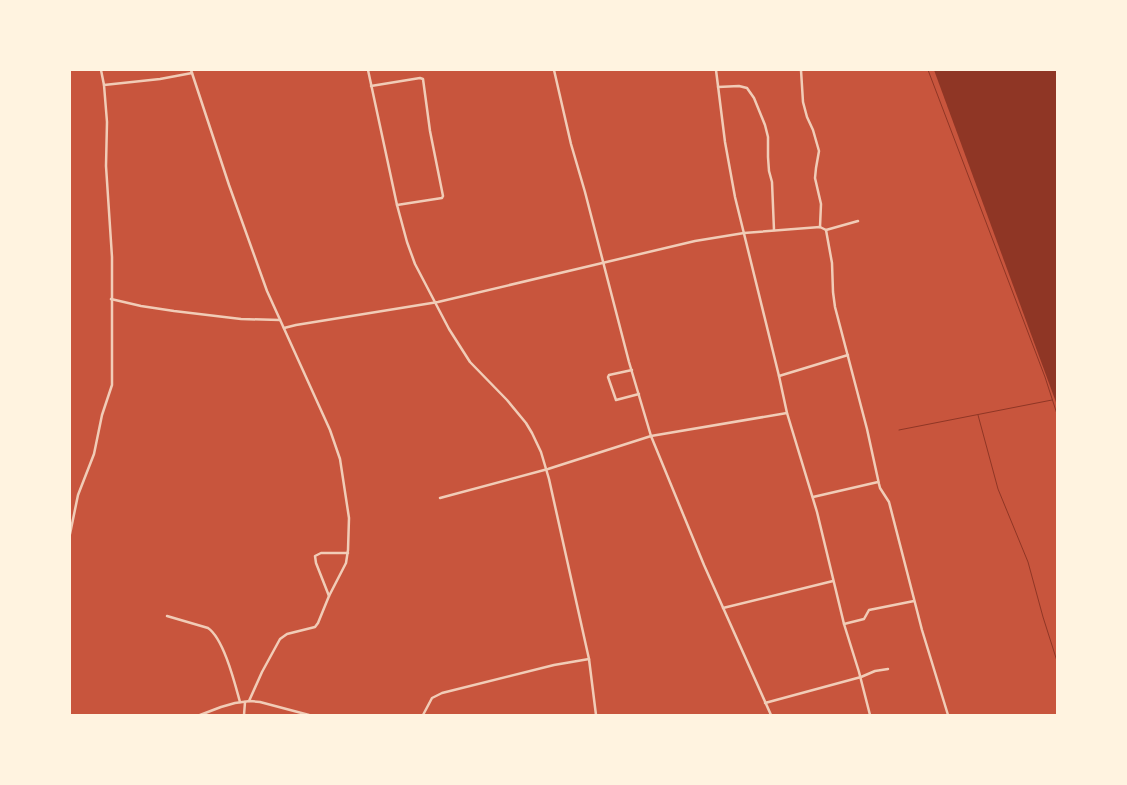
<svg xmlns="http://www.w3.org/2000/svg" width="1127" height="785" font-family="'Sofia Sans Condensed',sans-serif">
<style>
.water{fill:#8f3625}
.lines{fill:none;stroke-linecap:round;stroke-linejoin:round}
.stream{stroke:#8f3625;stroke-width:1}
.minor{stroke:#f1ccb7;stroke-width:2.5}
</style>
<rect width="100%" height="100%" fill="#c8553d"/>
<path class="water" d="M 934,70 L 1057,70 L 1057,405 Z"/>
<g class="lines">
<g class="stream">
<path d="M 928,70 L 1045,377 L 1057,414"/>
<path d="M 978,415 L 998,489 L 1028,562 L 1043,617 L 1057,661"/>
<path d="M 899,430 L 1052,400"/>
</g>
<g class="minor">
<path d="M 101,70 L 104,85"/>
<path d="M 191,70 L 229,185 L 267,291 L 330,430 L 340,459 L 349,518 L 348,550 L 346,563 L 329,596 L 318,623 L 315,627 L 287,634 L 280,639 L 262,672 L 249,701"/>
<path d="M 368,70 L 397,205 L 407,242 L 415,264 L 449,329 L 470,362 L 507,400 L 526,423 L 532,433 L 541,452 L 549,479 L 589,659"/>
<path d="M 554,70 L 571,144 L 585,192 L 629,362 L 651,436 L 704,565 L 771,715"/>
<path d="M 716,70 L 725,142 L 735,197 L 779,376 L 787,413 L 817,512 L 844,624 L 859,672 L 870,715"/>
<path d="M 801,70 L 803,102 L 807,117 L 813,130 L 819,151 L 816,168 L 815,178 L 821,204 L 820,227"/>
<path d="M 371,86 L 420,78 L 423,79 L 430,131 L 443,196 L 442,198 L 397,205"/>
<path d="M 718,87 L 739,86 L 747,88 L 754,98 L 765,125 L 768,137 L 768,157 L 769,171 L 772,182 L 774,230"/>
<path d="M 826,230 L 832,263 L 833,292 L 835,307 L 867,429 L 879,484 L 880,488 L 889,502 L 922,630 L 948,715"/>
<path d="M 111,299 L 141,306 L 174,311 L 241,319 L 280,320"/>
<path d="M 284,328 L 296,325 L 438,302 L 695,241 L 744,233 L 820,227 L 826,230 L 858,221"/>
<path d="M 632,370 L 609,375 L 608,377 L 616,400 L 639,394"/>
<path d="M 779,376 L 848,355"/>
<path d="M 813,497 L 878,482"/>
<path d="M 440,498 L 548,469 L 651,436 L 787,413"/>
<path d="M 70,534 L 78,495 L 94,454 L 102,415 L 112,385 L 112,257 L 106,166 L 107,122 L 104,85 L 160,79 L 192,73"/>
<path d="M 329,596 L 316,563 L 315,556 L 321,553 L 348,553"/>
<path d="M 723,608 L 833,581"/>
<path d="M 167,616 L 208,628 C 224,639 235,684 240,702"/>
<path d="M 844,624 L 864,619 L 869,610 L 914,601"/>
<path d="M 765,703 L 861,677 L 875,671 L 888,669"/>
<path d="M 200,715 L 221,707 L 235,703 L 250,701 L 260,702 L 309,715"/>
<path d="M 244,715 L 245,702"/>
<path d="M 423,715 L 432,698 L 442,693 L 554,665 L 589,659 L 596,715"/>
</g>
</g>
<rect width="1127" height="785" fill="none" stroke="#fff3e0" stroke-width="142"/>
</svg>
